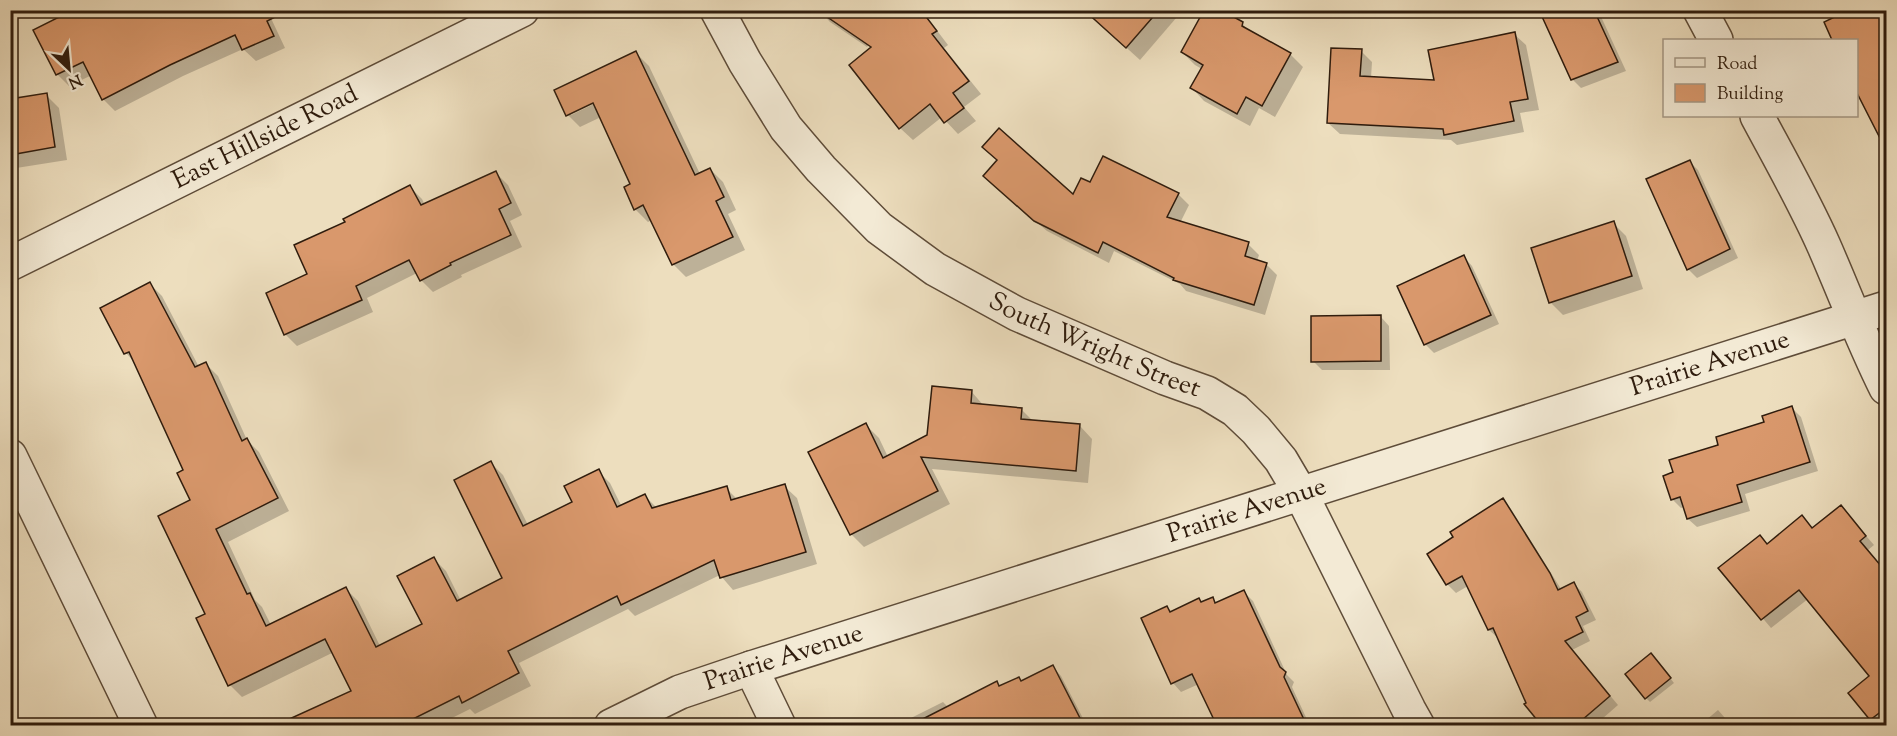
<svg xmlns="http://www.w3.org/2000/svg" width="1897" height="736" font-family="'Sorts Mill Goudy',serif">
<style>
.shadow{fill:#0003;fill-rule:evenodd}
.building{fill:#d9986c;stroke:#2f1c0d;stroke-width:1.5}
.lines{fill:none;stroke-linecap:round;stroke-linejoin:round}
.minor-casing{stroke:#5e4c39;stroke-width:36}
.minor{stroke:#f3ead5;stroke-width:33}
.labels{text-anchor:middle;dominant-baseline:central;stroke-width:6;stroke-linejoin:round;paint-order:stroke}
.street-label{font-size:26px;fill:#2f1c0d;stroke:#f3ead5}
</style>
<rect width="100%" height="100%" fill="#eddebe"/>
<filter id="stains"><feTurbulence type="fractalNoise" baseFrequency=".00333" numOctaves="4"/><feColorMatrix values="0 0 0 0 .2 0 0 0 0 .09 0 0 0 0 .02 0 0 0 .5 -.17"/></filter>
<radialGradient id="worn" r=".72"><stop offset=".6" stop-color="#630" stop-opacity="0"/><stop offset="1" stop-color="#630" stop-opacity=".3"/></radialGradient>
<g class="shadow">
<path d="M 819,10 L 891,10 L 867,47 L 830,22 Z"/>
<path d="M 1085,10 L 1183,10 L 1140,60 Z"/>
<path d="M 1546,10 L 1598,10 L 1626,71 L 1581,88 L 1572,79 Z"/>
<path d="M 1852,10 L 1886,148 L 1856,89 L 1856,40 L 1833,40 L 1826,23 Z"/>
<path d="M 919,11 L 932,24 L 948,45 L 944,48 L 981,94 L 964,107 L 976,121 L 958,134 L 942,117 L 913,140 L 900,128 Z"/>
<path d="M 269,14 L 285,48 L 256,61 L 243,49 L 183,76 L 115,111 L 103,99 L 92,75 L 69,86 L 57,74 L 35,30 Z"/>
<path d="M 1242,24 L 1253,34 L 1290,54 L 1303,67 L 1275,117 L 1259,108 L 1250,126 L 1204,101 L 1192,88 L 1202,69 L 1195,65 L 1182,52 Z"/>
<path d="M 1514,34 L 1526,45 L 1539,110 L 1520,113 L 1524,132 L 1457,145 L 1451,140 L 1340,134 L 1328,123 L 1361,51 L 1372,62 L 1371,78 L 1436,82 Z"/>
<path d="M 636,53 L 649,66 L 700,174 L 710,169 L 723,182 L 736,210 L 728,214 L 745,250 L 686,277 L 673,264 L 652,220 L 648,222 L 635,209 L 626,188 L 632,184 L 601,117 L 580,127 L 568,115 L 556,91 ZM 599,98 L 600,101 L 571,115 L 571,112 Z"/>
<path d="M 46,95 L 59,108 L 67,160 L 10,169 L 10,100 Z"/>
<path d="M 1690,162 L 1698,170 L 1738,258 L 1697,278 L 1688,269 Z"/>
<path d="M 496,173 L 508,185 L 522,215 L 510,221 L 522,247 L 461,275 L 462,277 L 433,292 L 421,280 L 417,273 L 367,298 L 373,312 L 297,346 L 285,334 L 309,275 L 347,223 L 410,187 L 422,199 L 425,205 Z"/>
<path d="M 1091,184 L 1178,194 L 1189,205 L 1180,223 L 1248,244 L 1259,255 L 1257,261 L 1266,264 L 1277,275 L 1265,315 L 1186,291 L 1180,284 L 1114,251 L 1109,263 L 1047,231 L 996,187 L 1074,196 Z"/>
<path d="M 1613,223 L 1626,236 L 1643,289 L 1563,315 L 1550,302 Z"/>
<path d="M 1464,257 L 1472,266 L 1499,324 L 1434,353 L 1425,344 L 1399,286 Z"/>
<path d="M 150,284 L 162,296 L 199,367 L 206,364 L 218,376 L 247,440 L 259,452 L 289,511 L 228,542 L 255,600 L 262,607 L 271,625 L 346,589 L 358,601 L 380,646 L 424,625 L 434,559 L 446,571 L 461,601 L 504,578 L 491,463 L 503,475 L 528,525 L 574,503 L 598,471 L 610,483 L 622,507 L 645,496 L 657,508 L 726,488 L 738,500 L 784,486 L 797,498 L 817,564 L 733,590 L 720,575 L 635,616 L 628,609 L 519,663 L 531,686 L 475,714 L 470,709 L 436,726 L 277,726 L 353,692 L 334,652 L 242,697 L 230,685 L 207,614 L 192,500 L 185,471 L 136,364 L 126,353 Z"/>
<path d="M 1381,317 L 1389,326 L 1390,370 L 1322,370 L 1313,361 Z"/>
<path d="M 971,391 L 984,406 L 1021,409 L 1034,422 L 1080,426 L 1092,439 L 1088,483 L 932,469 L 950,504 L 864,547 L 851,534 L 866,425 L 879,438 L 888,457 L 929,436 Z"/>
<path d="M 1792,408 L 1801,417 L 1818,471 L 1745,494 L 1750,511 L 1697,527 L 1688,519 L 1684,507 L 1681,508 L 1672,499 L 1720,446 Z"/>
<path d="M 1503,500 L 1511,509 L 1561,589 L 1574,584 L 1582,592 L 1596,620 L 1583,626 L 1590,641 L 1572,650 L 1618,705 L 1594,726 L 1544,726 L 1528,703 L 1498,638 L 1489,630 L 1468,586 L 1456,593 L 1448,585 L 1429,554 L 1455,538 Z"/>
<path d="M 1841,507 L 1874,545 L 1868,550 L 1886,573 L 1886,726 L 1876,726 L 1850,693 L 1871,676 L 1808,599 L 1771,628 L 1721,569 L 1760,537 L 1768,545 L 1811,526 L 1813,529 Z"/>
<path d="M 1244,592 L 1253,601 L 1287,675 L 1294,682 L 1292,687 L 1310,726 L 1218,726 L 1199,684 L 1181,692 L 1173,683 L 1167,607 L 1172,612 L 1212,599 L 1218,604 Z"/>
<path d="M 1655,659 L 1674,683 L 1650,702 L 1646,698 Z"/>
<path d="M 1053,667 L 1061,676 L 1087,726 L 882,726 L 896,718 L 901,723 L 943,702 L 948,707 L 997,683 L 1001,687 L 1022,682 Z"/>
<path d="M 1718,710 L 1732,726 L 1699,726 Z"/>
</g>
<g class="building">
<path d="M 73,10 L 289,10 L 267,21 L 274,36 L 242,50 L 235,35 L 170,65 L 102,100 L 83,62 L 56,75 L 33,30 Z"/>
<path d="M 817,10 L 921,10 L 937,31 L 932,34 L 969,81 L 953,93 L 964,108 L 944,123 L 930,104 L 899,129 L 849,65 L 871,47 Z"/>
<path d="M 1084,10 L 1159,10 L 1126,48 Z"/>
<path d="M 1204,10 L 1221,10 L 1243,22 L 1242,26 L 1291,53 L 1262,106 L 1246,97 L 1237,114 L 1190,88 L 1203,65 L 1181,52 Z"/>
<path d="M 1539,10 L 1594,10 L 1618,62 L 1571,80 Z"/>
<path d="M 1849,10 L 1887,10 L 1887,152 L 1857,93 L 1857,40 L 1832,40 L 1824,22 Z"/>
<path d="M 1515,32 L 1528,99 L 1510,102 L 1514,121 L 1444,135 L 1443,129 L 1327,123 L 1331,48 L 1362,49 L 1360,76 L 1434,80 L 1428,50 Z"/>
<path d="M 636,51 L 695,175 L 710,168 L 724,197 L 716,201 L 733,237 L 672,265 L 643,205 L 634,210 L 624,187 L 630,184 L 593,103 L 566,116 L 554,90 Z"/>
<path d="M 47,93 L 55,147 L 10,155 L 10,99 Z"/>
<path d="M 999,128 L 1073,194 L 1081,178 L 1090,182 L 1103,156 L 1179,193 L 1167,217 L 1249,242 L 1245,256 L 1267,263 L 1254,305 L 1173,280 L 1174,278 L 1103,242 L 1098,253 L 1034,221 L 983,176 L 997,160 L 982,147 Z"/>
<path d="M 1690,160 L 1730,249 L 1687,270 L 1646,179 Z"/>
<path d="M 496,171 L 511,203 L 499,209 L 511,235 L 450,263 L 451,265 L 420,281 L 409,260 L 356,286 L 362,300 L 284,335 L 266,293 L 307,274 L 294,245 L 345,222 L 343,219 L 410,185 L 421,205 Z"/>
<path d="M 1614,221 L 1632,276 L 1549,303 L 1531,248 Z"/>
<path d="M 1464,255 L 1491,315 L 1424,345 L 1397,286 Z"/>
<path d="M 150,282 L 195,367 L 206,362 L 242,441 L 247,438 L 278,498 L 216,529 L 247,594 L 250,593 L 266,626 L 346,587 L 376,647 L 422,624 L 397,576 L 434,557 L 457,601 L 502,578 L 454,480 L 491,461 L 523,526 L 572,502 L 564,486 L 599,469 L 617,507 L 645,494 L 652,508 L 727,486 L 731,500 L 785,484 L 806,552 L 720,578 L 714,560 L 621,605 L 617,596 L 508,651 L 519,673 L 462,703 L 459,696 L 399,726 L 274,726 L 351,691 L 325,639 L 228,686 L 196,618 L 205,614 L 158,516 L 190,500 L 177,473 L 183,470 L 129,352 L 124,354 L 100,308 Z"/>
<path d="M 1381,315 L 1381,361 L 1311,362 L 1311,316 Z"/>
<path d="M 932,386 L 972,390 L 971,403 L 1022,408 L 1021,419 L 1080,424 L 1076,471 L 921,457 L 938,491 L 850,535 L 808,452 L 866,423 L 883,458 L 927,435 Z"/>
<path d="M 1792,406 L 1810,462 L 1737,485 L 1742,502 L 1687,519 L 1680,497 L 1671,500 L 1663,476 L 1673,472 L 1669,460 L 1718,445 L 1716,437 L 1764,422 L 1762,416 Z"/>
<path d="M 1503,498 L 1550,573 L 1558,590 L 1574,582 L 1588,611 L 1576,617 L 1583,632 L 1565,641 L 1610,696 L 1575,726 L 1542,726 L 1524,704 L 1526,703 L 1493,628 L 1488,630 L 1462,576 L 1446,585 L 1427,554 L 1453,537 L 1450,532 Z"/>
<path d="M 1841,505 L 1866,536 L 1860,541 L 1887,573 L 1887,707 L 1870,720 L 1848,693 L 1869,676 L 1799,590 L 1761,620 L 1718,568 L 1760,535 L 1767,544 L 1802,515 L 1812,528 Z"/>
<path d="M 1244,590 L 1280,667 L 1286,672 L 1284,677 L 1307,726 L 1217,726 L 1192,674 L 1171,684 L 1141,618 L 1167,606 L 1170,612 L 1199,598 L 1201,602 L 1213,597 L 1215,603 Z"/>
<path d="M 1651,653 L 1671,678 L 1645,699 L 1625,674 Z"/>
<path d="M 1053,665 L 1084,726 L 909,726 L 997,681 L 999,686 L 1019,677 L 1021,681 Z"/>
</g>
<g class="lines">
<g class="minor-casing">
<g id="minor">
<path id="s1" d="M 717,10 L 745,62 L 786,128 L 821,169 L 879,228 L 935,269 L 1017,314 L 1165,378 L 1207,393 L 1235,410 L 1256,430 L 1281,460 L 1301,494 L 1409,710 L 1418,726"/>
<path d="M 1700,10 L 1716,40"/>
<path d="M 1757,116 C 1780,159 1804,201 1824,246 C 1845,294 1863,342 1886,388"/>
<path id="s2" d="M 10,264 L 522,10"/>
<path d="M 10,456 L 141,726"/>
<path d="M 751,668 L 779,726"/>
<path id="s3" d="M 611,726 L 680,692 L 751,668 L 1886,308"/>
</g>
</g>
<use href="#minor" class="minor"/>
</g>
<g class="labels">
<g class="street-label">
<text stroke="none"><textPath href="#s2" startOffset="285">East Hillside Road</textPath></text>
<text stroke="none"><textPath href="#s1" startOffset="520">South Wright Street</textPath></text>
<text stroke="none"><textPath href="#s3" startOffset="1158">Prairie Avenue</textPath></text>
<text stroke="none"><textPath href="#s3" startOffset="672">Prairie Avenue</textPath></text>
<text stroke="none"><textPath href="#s3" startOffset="186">Prairie Avenue</textPath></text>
</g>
</g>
<rect width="1897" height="736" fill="none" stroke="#eddebe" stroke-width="36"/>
<rect x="12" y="12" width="1873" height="712" fill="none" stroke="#2f1c0d" stroke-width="3"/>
<rect x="18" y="18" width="1861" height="700" fill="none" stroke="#2f1c0d" stroke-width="1.5"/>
<rect x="1663" y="39" width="195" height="78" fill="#f3ead5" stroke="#a59885" stroke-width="1.5"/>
<rect x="1675" y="58" width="30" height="9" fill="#f3ead5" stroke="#a59885" stroke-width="1.5"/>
<text x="1717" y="69" font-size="18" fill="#2f1c0d">Road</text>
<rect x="1675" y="84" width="30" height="18" fill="#d9986c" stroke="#a59885" stroke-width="1.5"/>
<text x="1717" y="99" font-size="18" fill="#2f1c0d">Building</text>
<g transform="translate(69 69) rotate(154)" stroke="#f3ead5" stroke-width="4.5" paint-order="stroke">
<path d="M0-4.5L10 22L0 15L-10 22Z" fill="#2f1c0d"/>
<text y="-9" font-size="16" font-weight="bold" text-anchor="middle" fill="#2f1c0d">N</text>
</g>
<rect width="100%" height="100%" filter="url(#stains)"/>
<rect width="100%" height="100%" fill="url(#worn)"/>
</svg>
